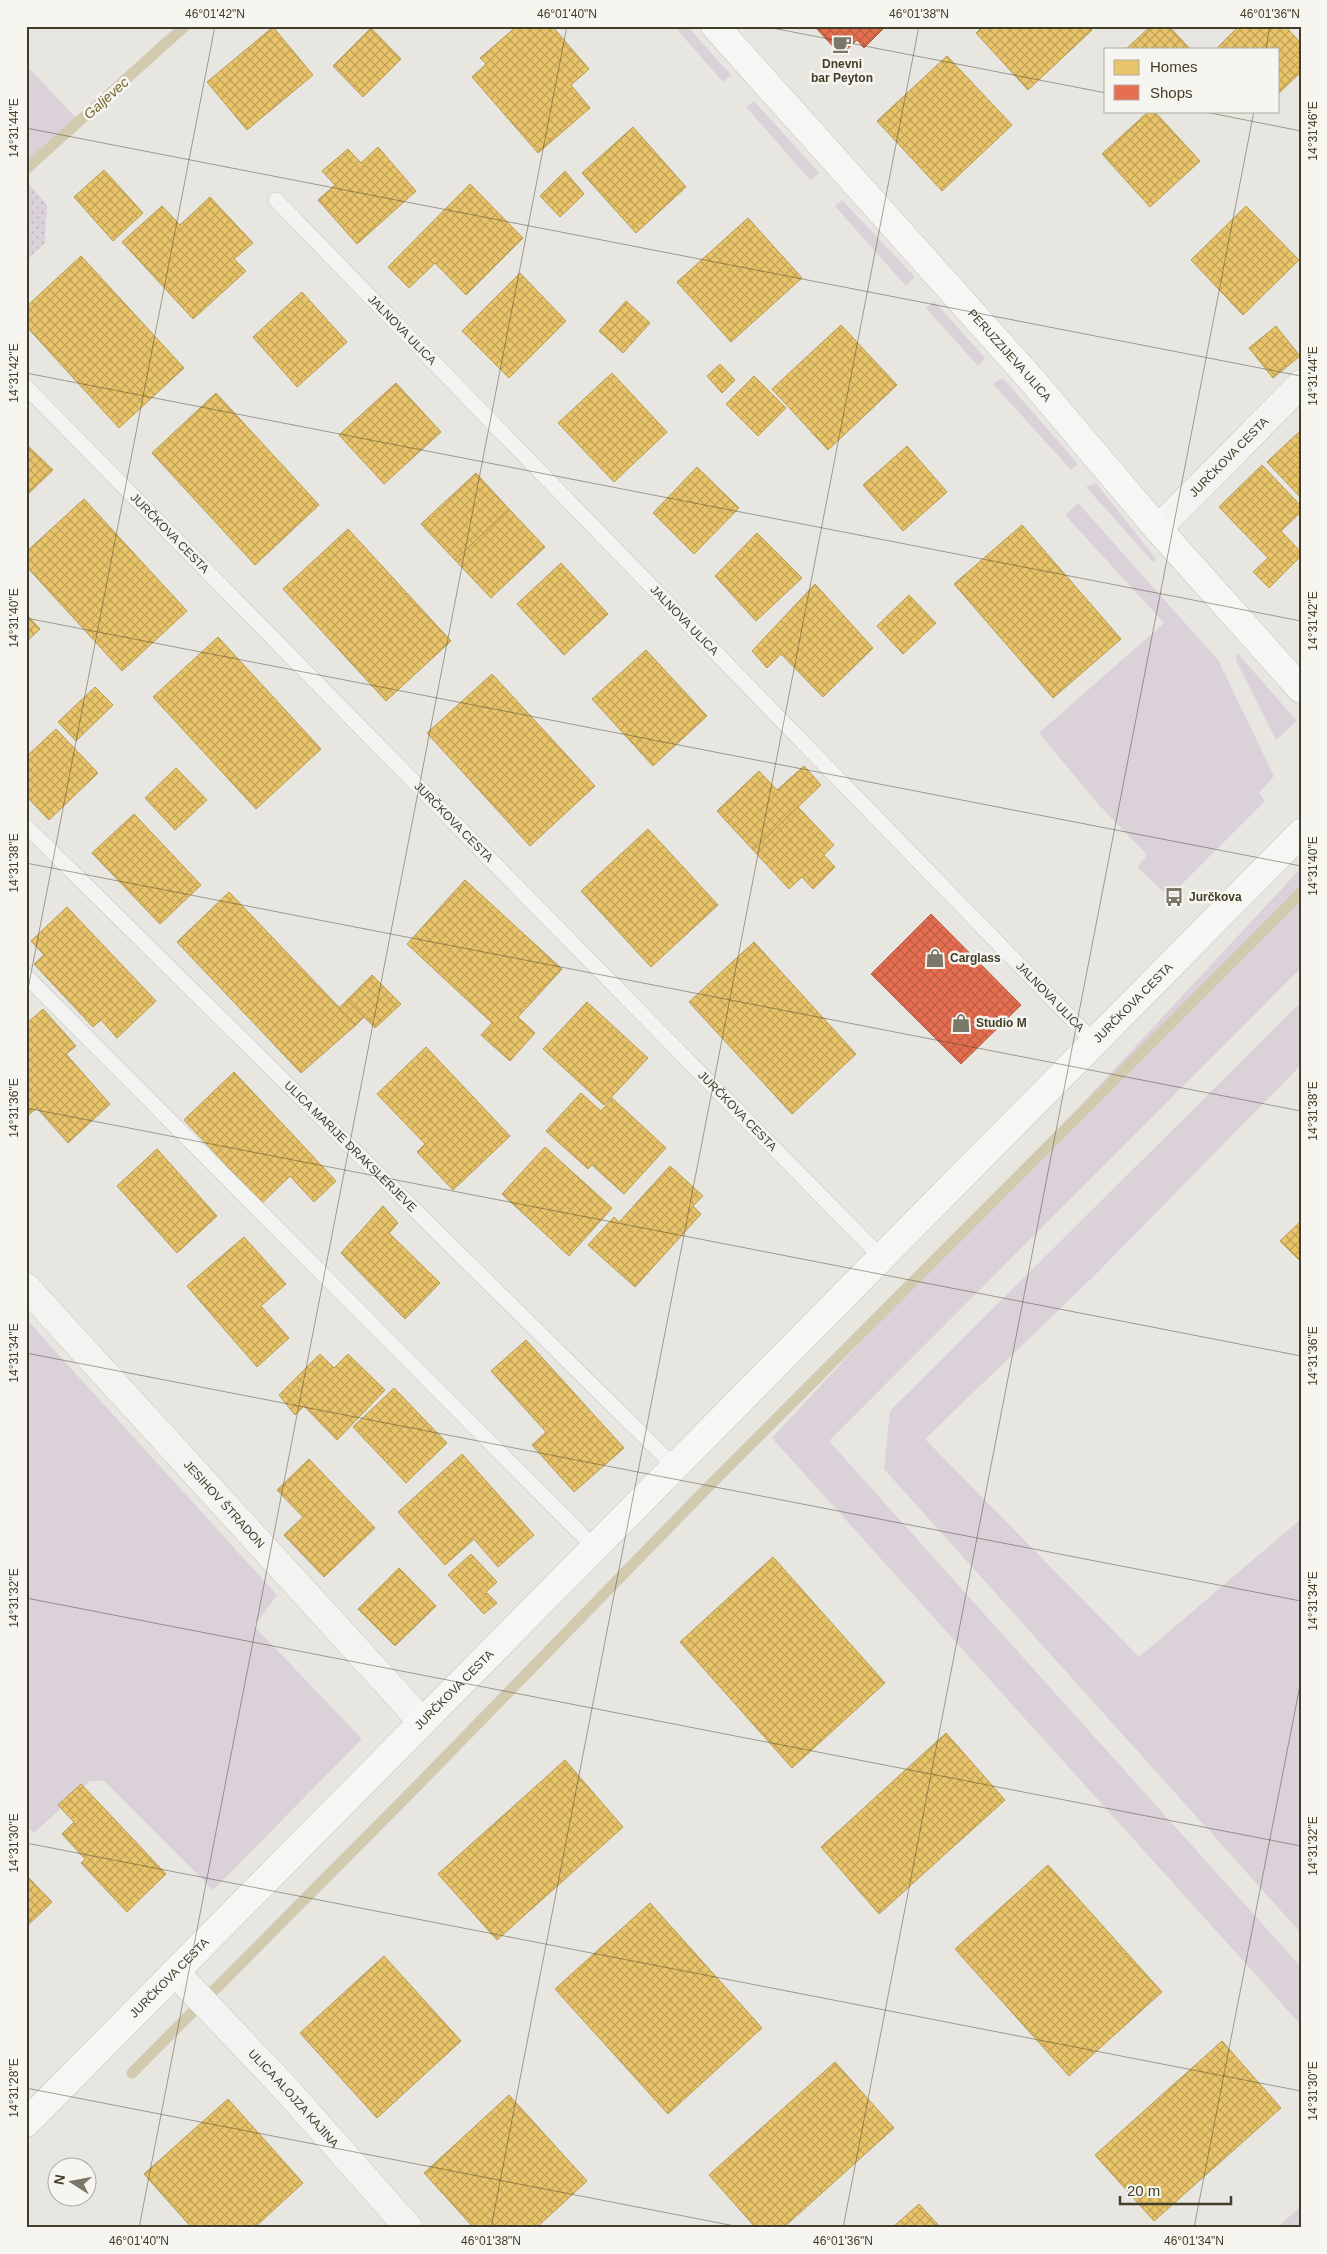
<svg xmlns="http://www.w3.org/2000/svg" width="1327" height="2254" font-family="Arial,sans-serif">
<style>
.grass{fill:#dbd1d9}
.park{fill:url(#park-dots)}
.homes{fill:url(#homes-cross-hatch);stroke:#b69c56}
.shops{fill:url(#shops-cross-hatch);stroke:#b56045}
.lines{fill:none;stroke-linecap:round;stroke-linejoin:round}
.stream{stroke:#d2caaf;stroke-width:11}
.lane-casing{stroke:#c5c4bf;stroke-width:16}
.street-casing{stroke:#c5c4bf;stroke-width:29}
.secondary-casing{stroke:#c5c4bf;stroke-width:29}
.lane{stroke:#f3f3f1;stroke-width:15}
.street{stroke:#f3f3f1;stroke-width:28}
.secondary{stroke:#f6f6f5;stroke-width:28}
.ticks{fill:none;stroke:#403d28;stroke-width:1;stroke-opacity:0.45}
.labels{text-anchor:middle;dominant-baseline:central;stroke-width:5;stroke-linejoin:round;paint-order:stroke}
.poi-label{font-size:12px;font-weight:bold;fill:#403d28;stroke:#f6f5ef;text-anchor:start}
.street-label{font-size:12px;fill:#403d28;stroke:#f6f5ef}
.water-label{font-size:14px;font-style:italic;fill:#746731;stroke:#f6f5ef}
.neatline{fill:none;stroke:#403d28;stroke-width:2}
.ticks-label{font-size:12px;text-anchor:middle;fill:#403d28}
</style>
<defs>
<pattern id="park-dots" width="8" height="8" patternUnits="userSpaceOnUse" patternTransform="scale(1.25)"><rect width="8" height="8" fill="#dbd1d9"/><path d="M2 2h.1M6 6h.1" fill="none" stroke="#bdb4ba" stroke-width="1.8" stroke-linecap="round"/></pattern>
<pattern id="homes-cross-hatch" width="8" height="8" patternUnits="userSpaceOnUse" patternTransform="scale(1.25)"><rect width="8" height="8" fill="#e9c46a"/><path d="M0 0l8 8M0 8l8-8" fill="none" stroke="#bea057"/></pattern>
<pattern id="shops-cross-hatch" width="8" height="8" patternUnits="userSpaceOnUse" patternTransform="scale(1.25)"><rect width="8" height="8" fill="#e76f51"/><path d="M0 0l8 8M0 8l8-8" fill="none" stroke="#bd5c43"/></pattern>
</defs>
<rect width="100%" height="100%" fill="#e7e6e1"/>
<g class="grass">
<path d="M 674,26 L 687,26 L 731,75 L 723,82 Z"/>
<path d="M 26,65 L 76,118 L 26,162 Z"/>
<path d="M 754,101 L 819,173 L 811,181 L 746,107 Z"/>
<path d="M 842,200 L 915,277 L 906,286 L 835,206 Z"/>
<path d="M 934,301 L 985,358 L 978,366 L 926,308 Z"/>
<path d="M 1003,378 L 1078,464 L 1071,470 L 993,384 Z"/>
<path d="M 1096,483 L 1156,559 L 1153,562 L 1086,487 Z"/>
<path d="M 1078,503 L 1218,660 L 1274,776 L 1259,793 L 1265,801 L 1169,897 L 1137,867 L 1147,855 L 1098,804 L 1039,733 L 1164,623 L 1065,515 Z"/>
<path d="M 1238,654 L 1297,721 L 1276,740 L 1237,662 L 1236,655 Z"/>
<path d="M 1301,868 L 1301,968 L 829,1441 L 1301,1967 L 1301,2025 L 772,1438 Z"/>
<path d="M 1301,1002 L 1301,1065 L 1096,1274 L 925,1439 L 1139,1657 L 1301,1519 L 1301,1933 L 884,1469 L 890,1411 Z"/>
<path d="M 26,1319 L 277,1595 L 254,1626 L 362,1739 L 213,1890 L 104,1781 L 90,1781 L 34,1833 L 26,1825 Z"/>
<path d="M 1301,2206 L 1301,2228 L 1277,2228 Z"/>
</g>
<path class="park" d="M 29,184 L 47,205 L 45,243 L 26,261 L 26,187 Z"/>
<g class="homes">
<path d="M 517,26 L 552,26 L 589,69 L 571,85 L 590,108 L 538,153 L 472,77 L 486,64 L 480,58 Z"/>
<path d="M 983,26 L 1089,26 L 1092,30 L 1028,90 L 976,33 Z"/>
<path d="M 1151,26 L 1169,26 L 1190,49 L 1126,49 Z"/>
<path d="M 1239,26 L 1285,26 L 1301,43 L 1301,72 L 1278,94 L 1278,49 L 1220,49 L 1218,47 Z"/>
<path d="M 273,27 L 313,75 L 247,130 L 207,82 Z"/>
<path d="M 371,28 L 401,59 L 363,97 L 333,66 Z"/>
<path d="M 947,56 L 1012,125 L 942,191 L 877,121 Z"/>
<path d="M 1149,111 L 1154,111 L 1200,161 L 1150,207 L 1102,154 Z"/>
<path d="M 633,127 L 686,187 L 636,233 L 582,173 Z"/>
<path d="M 378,147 L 416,191 L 357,244 L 318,200 L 335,185 L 322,171 L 348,149 L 361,163 Z"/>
<path d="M 104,170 L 143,213 L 113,241 L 74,197 Z"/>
<path d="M 565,171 L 584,194 L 560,217 L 540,196 Z"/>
<path d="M 470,184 L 523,238 L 466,295 L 435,263 L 409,288 L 388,267 Z"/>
<path d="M 210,197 L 253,243 L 234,259 L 246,271 L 193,319 L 122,242 L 162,206 L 180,225 Z"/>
<path d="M 1246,206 L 1299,260 L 1243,315 L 1191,260 Z"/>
<path d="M 748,218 L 802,278 L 731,342 L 677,282 Z"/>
<path d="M 81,256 L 184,368 L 119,428 L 26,326 L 26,307 Z"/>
<path d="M 520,273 L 566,321 L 509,378 L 462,331 Z"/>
<path d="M 302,292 L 347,342 L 297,387 L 253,337 Z"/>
<path d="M 626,301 L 650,323 L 623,353 L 599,331 Z"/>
<path d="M 841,325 L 897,385 L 828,450 L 772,389 Z"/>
<path d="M 1276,326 L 1300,356 L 1273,378 L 1249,348 Z"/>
<path d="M 720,364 L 735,380 L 722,393 L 707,376 Z"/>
<path d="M 612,373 L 667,432 L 614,482 L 558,423 Z"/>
<path d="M 754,376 L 786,408 L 758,436 L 726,404 Z"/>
<path d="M 396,383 L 441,432 L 384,484 L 339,435 Z"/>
<path d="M 216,393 L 319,505 L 255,565 L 152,453 Z"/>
<path d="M 1301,430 L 1301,498 L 1267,462 Z"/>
<path d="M 26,444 L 53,470 L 26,496 Z"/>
<path d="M 907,446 L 947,492 L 903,531 L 863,485 Z"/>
<path d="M 1262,465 L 1301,506 L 1301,512 L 1281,531 L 1301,552 L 1301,556 L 1269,588 L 1253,572 L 1268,558 L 1219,507 Z"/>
<path d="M 697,467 L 739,508 L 694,554 L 653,513 Z"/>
<path d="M 476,473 L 509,509 L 455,560 L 421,524 Z"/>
<path d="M 84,499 L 187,611 L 122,671 L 26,566 L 26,552 Z"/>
<path d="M 509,509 L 545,547 L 491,598 L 455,560 Z"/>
<path d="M 1022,525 L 1121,639 L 1053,698 L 954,584 Z"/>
<path d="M 348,529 L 451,641 L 386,701 L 283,589 Z"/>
<path d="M 757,533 L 802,578 L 756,621 L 715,576 Z"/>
<path d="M 561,563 L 608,614 L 564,655 L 517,604 Z"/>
<path d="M 815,584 L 873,648 L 823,697 L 781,654 L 767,668 L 752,651 Z"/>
<path d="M 909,595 L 936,623 L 903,654 L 877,626 Z"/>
<path d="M 26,614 L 40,629 L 26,642 Z"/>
<path d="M 218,637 L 321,749 L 256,809 L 153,697 Z"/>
<path d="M 646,650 L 707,716 L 653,766 L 592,699 Z"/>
<path d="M 492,674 L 595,786 L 530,846 L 427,733 Z"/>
<path d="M 95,687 L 113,705 L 76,741 L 58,722 Z"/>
<path d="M 56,729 L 98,773 L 49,820 L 26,796 L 26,757 Z"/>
<path d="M 804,766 L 821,785 L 753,850 L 717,811 L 759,771 L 777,790 Z"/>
<path d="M 176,768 L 207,800 L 175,830 L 145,798 Z"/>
<path d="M 798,807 L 834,845 L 824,855 L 835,867 L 813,889 L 802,877 L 789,889 L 753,850 Z"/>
<path d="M 134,814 L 201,885 L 160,924 L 92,853 Z"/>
<path d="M 648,829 L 718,905 L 651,967 L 581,891 Z"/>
<path d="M 465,880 L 562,969 L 518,1017 L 535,1033 L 510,1061 L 481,1035 L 492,1023 L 407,944 Z"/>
<path d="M 229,892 L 356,1025 L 301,1073 L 177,942 Z"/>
<path d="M 67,907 L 156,1001 L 117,1038 L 101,1020 L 93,1027 L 34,964 L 44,955 L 31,941 Z"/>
<path d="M 754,942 L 856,1054 L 792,1114 L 689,1002 Z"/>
<path d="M 372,975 L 401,1004 L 375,1028 L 347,1000 Z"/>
<path d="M 347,1000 L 364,1017 L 356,1025 L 339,1008 Z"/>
<path d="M 587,1002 L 648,1058 L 604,1105 L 543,1049 Z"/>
<path d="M 43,1009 L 76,1046 L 66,1054 L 110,1104 L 68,1143 L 37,1108 L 26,1117 L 26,1024 Z"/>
<path d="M 426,1047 L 510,1136 L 453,1190 L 417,1152 L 425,1144 L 377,1094 Z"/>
<path d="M 234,1072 L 336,1181 L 314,1202 L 290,1176 L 262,1203 L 184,1120 Z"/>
<path d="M 581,1093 L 601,1111 L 612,1098 L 666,1148 L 624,1194 L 592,1165 L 588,1169 L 546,1131 Z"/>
<path d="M 545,1147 L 612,1208 L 569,1256 L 502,1194 Z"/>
<path d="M 157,1149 L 217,1216 L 177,1253 L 117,1186 Z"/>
<path d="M 670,1166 L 703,1196 L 693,1206 L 701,1214 L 635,1287 L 588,1245 L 614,1217 L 619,1222 Z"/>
<path d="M 383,1206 L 398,1223 L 389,1233 L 440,1283 L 405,1319 L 341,1253 Z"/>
<path d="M 1301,1221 L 1301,1262 L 1280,1241 Z"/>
<path d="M 244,1237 L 286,1284 L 261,1306 L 289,1338 L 257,1367 L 187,1286 Z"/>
<path d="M 526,1340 L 624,1448 L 574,1492 L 532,1445 L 546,1432 L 491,1371 Z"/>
<path d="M 320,1354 L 334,1368 L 348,1354 L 385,1390 L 337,1440 L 304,1406 L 295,1415 L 279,1395 Z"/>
<path d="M 394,1388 L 447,1443 L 406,1483 L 353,1427 Z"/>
<path d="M 462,1454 L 534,1535 L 498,1567 L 474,1539 L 445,1565 L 398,1512 Z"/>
<path d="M 309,1459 L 375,1528 L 324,1577 L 284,1535 L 303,1517 L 277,1490 Z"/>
<path d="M 471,1554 L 497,1582 L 486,1592 L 497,1603 L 484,1614 L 448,1575 Z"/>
<path d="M 773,1557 L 885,1683 L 792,1768 L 680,1642 Z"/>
<path d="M 399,1568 L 436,1606 L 395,1646 L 358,1609 Z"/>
<path d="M 946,1733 L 1005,1800 L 879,1914 L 821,1847 Z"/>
<path d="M 565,1760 L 623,1827 L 497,1940 L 438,1874 Z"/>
<path d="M 81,1784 L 166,1874 L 127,1912 L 81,1863 L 85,1859 L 62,1834 L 74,1822 L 58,1805 Z"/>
<path d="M 1048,1865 L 1162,1992 L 1069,2076 L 955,1949 Z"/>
<path d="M 26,1875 L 52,1902 L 26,1927 Z"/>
<path d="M 650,1903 L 762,2028 L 668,2114 L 555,1989 Z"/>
<path d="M 384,1956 L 461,2041 L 377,2118 L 300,2033 Z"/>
<path d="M 1222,2041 L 1281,2108 L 1154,2221 L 1095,2155 Z"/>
<path d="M 835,2062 L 894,2128 L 783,2228 L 756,2228 L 709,2175 Z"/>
<path d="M 509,2095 L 587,2181 L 536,2228 L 474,2228 L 424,2173 Z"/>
<path d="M 228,2099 L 303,2183 L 254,2228 L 192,2228 L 144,2174 Z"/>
<path d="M 919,2204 L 941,2228 L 892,2228 Z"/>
</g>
<g class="shops">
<path d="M 814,26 L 886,26 L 864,48 L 857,40 L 841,55 Z"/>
<path d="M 931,914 L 1021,1005 L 961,1064 L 871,974 Z"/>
</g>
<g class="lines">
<g class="stream">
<path d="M 26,169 L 185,26"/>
<path d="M 132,2073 L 418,1785 L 714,1481 L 1301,893"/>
</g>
<g class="lane-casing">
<g id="lane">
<path id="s1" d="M 276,200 L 1094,1042"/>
<path id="s2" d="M 26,387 L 881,1257"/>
<path id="s3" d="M 26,826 L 674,1466"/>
<path d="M 26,976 L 594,1547"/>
</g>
</g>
<g class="street-casing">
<g id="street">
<path id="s4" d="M 1158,529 L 1301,384"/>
<path id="s5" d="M 26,1287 L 409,1707 L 421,1723"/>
<path id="s6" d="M 176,1973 L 286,2089 L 409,2228"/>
</g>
</g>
<g class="secondary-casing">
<g id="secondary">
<path id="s7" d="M 715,26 L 1031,379 L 1158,529 L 1301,689"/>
<path id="s8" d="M 26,2123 L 1301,833"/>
</g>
</g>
<use href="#lane" class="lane"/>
<use href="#street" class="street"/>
<use href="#secondary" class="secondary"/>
</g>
<path class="ticks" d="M 762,26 L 1106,93M 1266,49 L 1270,26M 1200,111 L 1301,131M 26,128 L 1301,376M 26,373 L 1301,621M 26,618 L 1301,866M 26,863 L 1301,1111M 26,999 L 215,26M 26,1108 L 1301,1356M 26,1353 L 1301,1601M 26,1598 L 1301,1846M 26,1843 L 1301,2091M 26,2088 L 745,2228M 139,2228 L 567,26M 491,2228 L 919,26M 843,2228 L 1254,111M 1194,2228 L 1301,1680"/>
<defs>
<g id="cafe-bare" transform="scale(1.5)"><path d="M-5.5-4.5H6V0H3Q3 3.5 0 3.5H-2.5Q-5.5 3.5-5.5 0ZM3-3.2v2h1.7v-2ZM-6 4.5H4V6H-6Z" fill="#7a7869" stroke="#f6f5ef" stroke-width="2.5" paint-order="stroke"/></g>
<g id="bus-bare" transform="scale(1.5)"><path d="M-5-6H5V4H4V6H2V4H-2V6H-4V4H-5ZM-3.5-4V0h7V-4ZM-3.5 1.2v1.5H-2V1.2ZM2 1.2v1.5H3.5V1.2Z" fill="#7a7869" stroke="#f6f5ef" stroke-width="2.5" paint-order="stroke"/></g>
<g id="shop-bare" transform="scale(1.5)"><path d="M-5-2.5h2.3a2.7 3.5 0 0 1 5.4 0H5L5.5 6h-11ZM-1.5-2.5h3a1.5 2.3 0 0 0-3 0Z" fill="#7a7869" stroke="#f6f5ef" stroke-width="2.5" paint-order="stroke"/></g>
</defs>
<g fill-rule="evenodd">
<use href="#cafe-bare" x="842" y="44"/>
<use href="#bus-bare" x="1174" y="897"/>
<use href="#shop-bare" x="935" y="958"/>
<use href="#shop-bare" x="961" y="1023"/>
</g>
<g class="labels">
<g class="poi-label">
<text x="842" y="64" text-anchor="middle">Dnevni<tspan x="842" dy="14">bar Peyton</tspan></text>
<text x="1189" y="897">Jurčkova</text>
<text x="950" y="958">Carglass</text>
<text x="976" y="1023">Studio M</text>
</g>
<g class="street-label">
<text stroke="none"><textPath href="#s1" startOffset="181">JALNOVA ULICA</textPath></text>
<text stroke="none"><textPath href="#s7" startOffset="442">PERUZZIJEVA ULICA</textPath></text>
<text stroke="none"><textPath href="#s4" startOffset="101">JURČKOVA CESTA</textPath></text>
<text stroke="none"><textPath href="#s2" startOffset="205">JURČKOVA CESTA</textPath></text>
<text stroke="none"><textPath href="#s1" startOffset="586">JALNOVA ULICA</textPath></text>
<text stroke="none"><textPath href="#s2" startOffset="610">JURČKOVA CESTA</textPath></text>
<text stroke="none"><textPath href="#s1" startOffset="1111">JALNOVA ULICA</textPath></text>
<text stroke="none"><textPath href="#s8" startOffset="1575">JURČKOVA CESTA</textPath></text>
<text stroke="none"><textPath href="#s2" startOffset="1015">JURČKOVA CESTA</textPath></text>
<text stroke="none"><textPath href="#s3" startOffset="456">ULICA MARIJE DRAKSLERJEVE</textPath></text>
<text stroke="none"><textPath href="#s5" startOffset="294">JESIHOV ŠTRADON</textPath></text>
<text stroke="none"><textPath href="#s8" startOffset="609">JURČKOVA CESTA</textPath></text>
<text stroke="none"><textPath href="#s8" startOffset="204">JURČKOVA CESTA</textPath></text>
<text stroke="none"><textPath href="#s6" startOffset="172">ULICA ALOJZA KAJINA</textPath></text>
</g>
<g class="water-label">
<text transform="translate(106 98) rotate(-42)">Galjevec</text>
</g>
</g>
<rect width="1327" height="2254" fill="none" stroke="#f6f5ef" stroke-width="55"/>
<rect x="1104" y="48" width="175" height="65" fill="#f6f5ef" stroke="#adab9f"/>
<rect x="1114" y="60" width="25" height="15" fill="#e9c46a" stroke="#adab9f"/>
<text x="1150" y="72" font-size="15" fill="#403d28">Homes</text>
<rect x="1114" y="85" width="25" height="15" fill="#e76f51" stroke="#adab9f"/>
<text x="1150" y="98" font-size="15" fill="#403d28">Shops</text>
<g transform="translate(72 2182) rotate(281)"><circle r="24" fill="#f6f5ef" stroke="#adab9f"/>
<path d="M0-4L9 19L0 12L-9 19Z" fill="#7a7869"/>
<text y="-8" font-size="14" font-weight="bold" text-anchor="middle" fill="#403d28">N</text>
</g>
<path d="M1120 2196v8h111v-8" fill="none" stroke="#403d28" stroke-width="2.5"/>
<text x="1127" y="2196" font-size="15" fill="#403d28" stroke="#f6f5ef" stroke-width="4" paint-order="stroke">20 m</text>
<rect x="28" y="28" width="1272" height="2198" class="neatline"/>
<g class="ticks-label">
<text x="215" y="18">46°01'42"N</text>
<text x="567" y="18">46°01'40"N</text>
<text x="919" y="18">46°01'38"N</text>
<text x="1270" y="18">46°01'36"N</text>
<text transform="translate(14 128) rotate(-90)" y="4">14°31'44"E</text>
<text transform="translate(1313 131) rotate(-90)" y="4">14°31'46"E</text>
<text transform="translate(14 373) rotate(-90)" y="4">14°31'42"E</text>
<text transform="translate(1313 376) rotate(-90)" y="4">14°31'44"E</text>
<text transform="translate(14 618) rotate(-90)" y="4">14°31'40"E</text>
<text transform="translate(1313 621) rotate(-90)" y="4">14°31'42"E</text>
<text transform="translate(14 863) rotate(-90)" y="4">14°31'38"E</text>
<text transform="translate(1313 866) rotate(-90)" y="4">14°31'40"E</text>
<text transform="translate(14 1108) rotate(-90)" y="4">14°31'36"E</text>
<text transform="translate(1313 1111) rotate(-90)" y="4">14°31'38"E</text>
<text transform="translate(14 1353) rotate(-90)" y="4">14°31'34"E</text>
<text transform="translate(1313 1356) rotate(-90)" y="4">14°31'36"E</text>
<text transform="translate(14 1598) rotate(-90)" y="4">14°31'32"E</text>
<text transform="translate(1313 1601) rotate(-90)" y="4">14°31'34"E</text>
<text transform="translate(14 1843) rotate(-90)" y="4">14°31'30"E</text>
<text transform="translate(1313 1846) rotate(-90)" y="4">14°31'32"E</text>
<text transform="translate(14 2088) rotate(-90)" y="4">14°31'28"E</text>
<text transform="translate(1313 2091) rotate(-90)" y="4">14°31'30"E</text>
<text x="139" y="2245">46°01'40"N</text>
<text x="491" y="2245">46°01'38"N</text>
<text x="843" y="2245">46°01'36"N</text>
<text x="1194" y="2245">46°01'34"N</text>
</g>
</svg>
